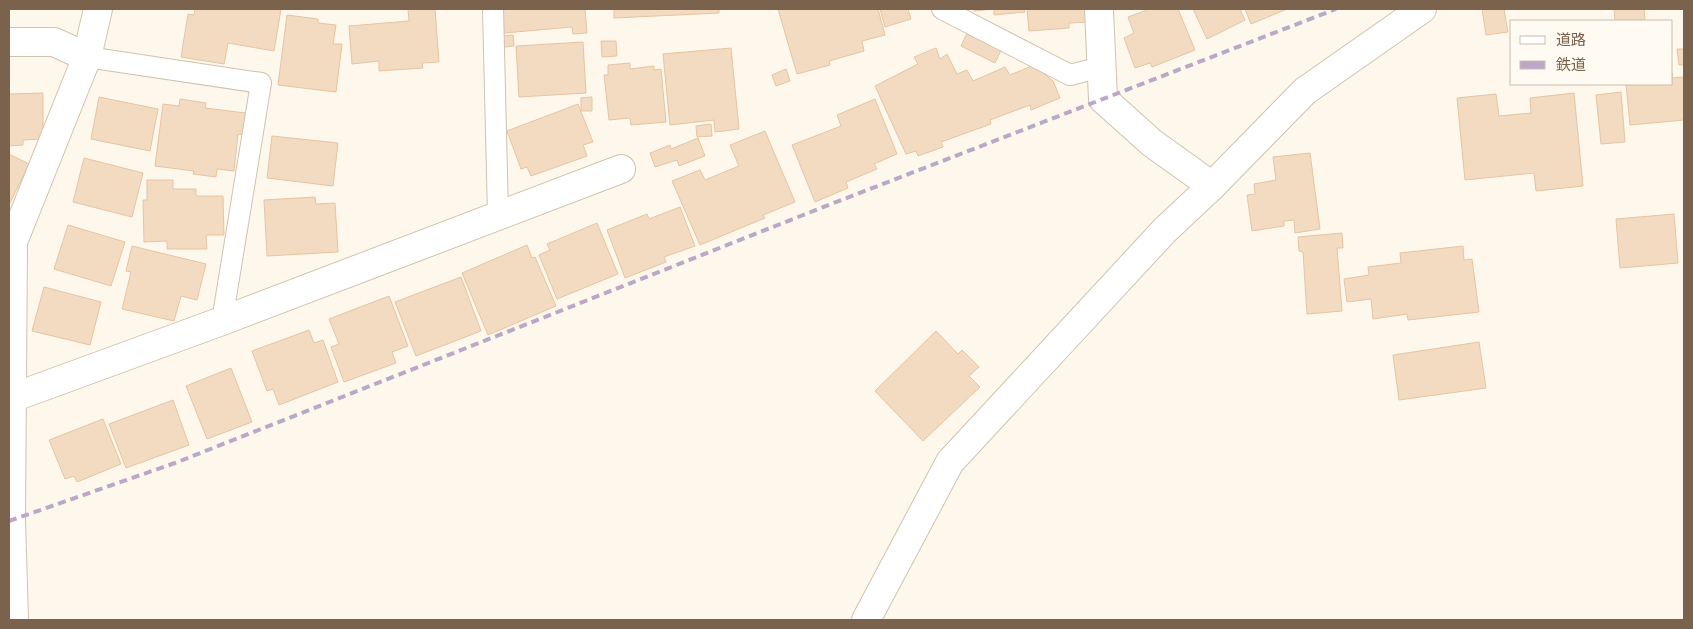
<svg xmlns="http://www.w3.org/2000/svg" width="1693" height="629" font-family="Commissioner,'Noto Sans JP',sans-serif">
<style>
.building{fill:#f3dbc2;stroke:#e6c4a2}
.lines{fill:none;stroke-linecap:round;stroke-linejoin:round}
.service-casing{stroke:#d1c2af;stroke-width:22}
.minor-casing{stroke:#d1c2af;stroke-width:30}
.service{stroke:#fff;stroke-width:20}
.minor{stroke:#fff;stroke-width:28}
.rail{stroke:#bda7c9;stroke-width:4;stroke-dasharray:8 5;stroke-linecap:butt}
</style>
<rect width="100%" height="100%" fill="#fdf8eb"/>
<g class="building">
<path d="M 195,9 L 281,9 L 274,51 L 228,43 L 224,64 L 181,57 L 188,14 L 194,15 Z"/>
<path d="M 408,9 L 435,9 L 439,62 L 422,63 L 423,68 L 379,71 L 379,61 L 352,64 L 349,26 L 409,21 Z"/>
<path d="M 503,9 L 585,9 L 587,33 L 573,34 L 572,27 L 504,33 Z"/>
<path d="M 614,9 L 719,9 L 719,13 L 614,18 Z"/>
<path d="M 778,9 L 878,9 L 885,35 L 862,41 L 864,51 L 829,61 L 830,65 L 797,74 Z"/>
<path d="M 880,9 L 908,9 L 911,19 L 885,27 Z"/>
<path d="M 974,9 L 1024,9 L 1025,12 L 994,15 L 994,9 L 974,11 Z"/>
<path d="M 1027,9 L 1091,9 L 1092,22 L 1069,23 L 1069,28 L 1029,31 Z"/>
<path d="M 1150,9 L 1178,9 L 1195,50 L 1152,67 L 1150,63 L 1135,68 L 1124,38 L 1134,33 L 1128,17 Z"/>
<path d="M 1193,9 L 1240,9 L 1245,20 L 1207,39 Z"/>
<path d="M 1245,9 L 1287,9 L 1251,24 Z"/>
<path d="M 1482,9 L 1504,9 L 1508,32 L 1486,35 Z"/>
<path d="M 1614,9 L 1644,9 L 1645,21 L 1615,21 Z"/>
<path d="M 287,15 L 318,19 L 318,23 L 336,25 L 333,44 L 342,44 L 336,92 L 278,85 Z"/>
<path d="M 968,31 L 1002,48 L 995,63 L 961,46 Z"/>
<path d="M 513,35 L 514,46 L 504,47 L 503,36 Z"/>
<path d="M 601,41 L 616,41 L 617,56 L 602,57 Z"/>
<path d="M 583,42 L 586,93 L 519,97 L 516,46 Z"/>
<path d="M 731,48 L 739,129 L 715,132 L 714,120 L 670,125 L 663,54 Z"/>
<path d="M 936,48 L 940,59 L 947,54 L 957,74 L 967,70 L 973,81 L 1005,67 L 1010,75 L 1034,65 L 1053,81 L 1060,98 L 1031,110 L 1030,105 L 990,120 L 991,124 L 941,142 L 943,147 L 918,156 L 916,151 L 906,154 L 875,86 L 918,64 L 914,57 Z"/>
<path d="M 1677,49 L 1684,49 L 1684,65 L 1679,65 Z"/>
<path d="M 630,63 L 630,69 L 654,66 L 654,70 L 661,69 L 666,122 L 631,125 L 630,118 L 609,120 L 604,75 L 608,75 L 608,65 Z"/>
<path d="M 786,69 L 790,81 L 776,86 L 772,75 Z"/>
<path d="M 1672,73 L 1672,78 L 1684,77 L 1684,120 L 1630,125 L 1626,84 L 1672,84 Z"/>
<path d="M 1621,92 L 1625,142 L 1601,144 L 1596,95 Z"/>
<path d="M 43,93 L 43,139 L 23,140 L 23,145 L 9,146 L 9,94 Z"/>
<path d="M 1574,93 L 1583,186 L 1536,191 L 1534,173 L 1465,180 L 1457,98 L 1496,94 L 1499,116 L 1531,113 L 1530,98 Z"/>
<path d="M 99,97 L 158,109 L 150,151 L 91,139 Z"/>
<path d="M 592,97 L 592,111 L 581,111 L 581,98 Z"/>
<path d="M 180,99 L 206,103 L 205,108 L 246,113 L 243,135 L 238,134 L 234,171 L 217,169 L 216,177 L 193,174 L 194,171 L 155,166 L 163,104 L 179,106 Z"/>
<path d="M 875,99 L 897,154 L 874,164 L 877,169 L 846,182 L 848,188 L 815,202 L 792,145 L 841,126 L 837,115 Z"/>
<path d="M 578,104 L 593,142 L 583,145 L 587,156 L 531,176 L 527,167 L 521,169 L 507,131 Z"/>
<path d="M 711,124 L 712,136 L 697,137 L 696,126 Z"/>
<path d="M 765,131 L 795,202 L 763,215 L 765,218 L 700,245 L 672,181 L 700,170 L 705,180 L 739,166 L 730,145 Z"/>
<path d="M 272,136 L 338,143 L 333,186 L 267,178 Z"/>
<path d="M 698,138 L 705,156 L 679,166 L 677,160 L 655,167 L 650,153 L 670,145 L 671,149 Z"/>
<path d="M 1310,153 L 1320,229 L 1295,233 L 1294,220 L 1284,221 L 1284,226 L 1252,231 L 1247,195 L 1255,194 L 1254,184 L 1276,180 L 1273,157 Z"/>
<path d="M 9,154 L 29,164 L 9,205 Z"/>
<path d="M 84,158 L 143,173 L 132,217 L 73,202 Z"/>
<path d="M 147,180 L 173,180 L 173,189 L 196,189 L 196,196 L 223,196 L 224,235 L 206,235 L 207,249 L 167,249 L 167,241 L 144,242 L 143,200 L 147,200 Z"/>
<path d="M 315,197 L 316,204 L 335,203 L 338,252 L 267,256 L 264,200 Z"/>
<path d="M 680,207 L 695,246 L 664,257 L 666,262 L 625,278 L 607,230 L 647,214 L 649,219 Z"/>
<path d="M 1674,214 L 1678,263 L 1620,268 L 1616,219 Z"/>
<path d="M 597,223 L 618,274 L 557,299 L 539,255 L 550,250 L 547,244 Z"/>
<path d="M 68,225 L 125,242 L 111,286 L 54,269 Z"/>
<path d="M 1342,233 L 1343,248 L 1337,248 L 1342,311 L 1307,314 L 1303,252 L 1299,251 L 1298,237 Z"/>
<path d="M 527,245 L 532,258 L 535,257 L 556,306 L 488,335 L 462,273 Z"/>
<path d="M 132,246 L 206,264 L 197,300 L 181,296 L 174,321 L 122,309 L 131,272 L 126,271 Z"/>
<path d="M 1463,246 L 1464,260 L 1472,259 L 1479,312 L 1408,320 L 1407,314 L 1373,319 L 1371,299 L 1347,302 L 1344,279 L 1369,275 L 1368,267 L 1401,263 L 1400,253 Z"/>
<path d="M 461,277 L 481,331 L 416,356 L 395,302 Z"/>
<path d="M 44,287 L 101,302 L 90,345 L 32,331 Z"/>
<path d="M 389,296 L 408,346 L 392,352 L 396,363 L 344,382 L 331,347 L 339,344 L 329,319 Z"/>
<path d="M 309,330 L 314,343 L 323,340 L 338,382 L 279,405 L 273,389 L 267,391 L 252,351 Z"/>
<path d="M 936,331 L 958,354 L 962,350 L 979,367 L 969,376 L 980,387 L 923,441 L 875,391 Z"/>
<path d="M 1479,342 L 1486,388 L 1399,400 L 1393,355 Z"/>
<path d="M 231,368 L 252,422 L 207,439 L 186,386 Z"/>
<path d="M 173,400 L 189,445 L 126,468 L 109,424 Z"/>
<path d="M 103,419 L 121,464 L 77,482 L 74,476 L 65,479 L 49,440 Z"/>
</g>
<g class="lines">
<g class="service-casing">
<g id="service">
<path d="M 493,9 L 498,215"/>
<path d="M 942,9 L 1070,75 L 1101,67"/>
<path d="M 87,57 L 261,83 L 222,321"/>
</g>
</g>
<g class="minor-casing">
<g id="minor">
<path d="M 1099,9 L 1103,99 L 1152,143 L 1212,186"/>
<path d="M 9,42 L 54,42 L 87,57"/>
<path d="M 9,399 L 222,321 L 621,169"/>
<path d="M 14,620 L 11,520 L 13,242 L 87,57 L 98,9"/>
<path d="M 866,620 L 950,462 L 1165,230 L 1212,186 L 1305,91 L 1422,9"/>
</g>
</g>
<use href="#service" class="service"/>
<use href="#minor" class="minor"/>
<path class="rail" d="M 9,521 L 175,463 L 831,204 L 1336,9"/>
</g>
<rect width="1693" height="629" fill="none" stroke="#7a624c" stroke-width="20"/>
<rect x="1510" y="20" width="162" height="65" fill="#fffbf2" stroke="#cabeb0"/>
<rect x="1520" y="36" width="25" height="8" fill="#ffffff" stroke="#cabeb0"/>
<text x="1556" y="45" font-size="15" fill="#7a624c">道路</text>
<rect x="1520" y="61" width="25" height="8" fill="#bda7c9" stroke="#cabeb0"/>
<text x="1556" y="70" font-size="15" fill="#7a624c">鉄道</text>
</svg>
